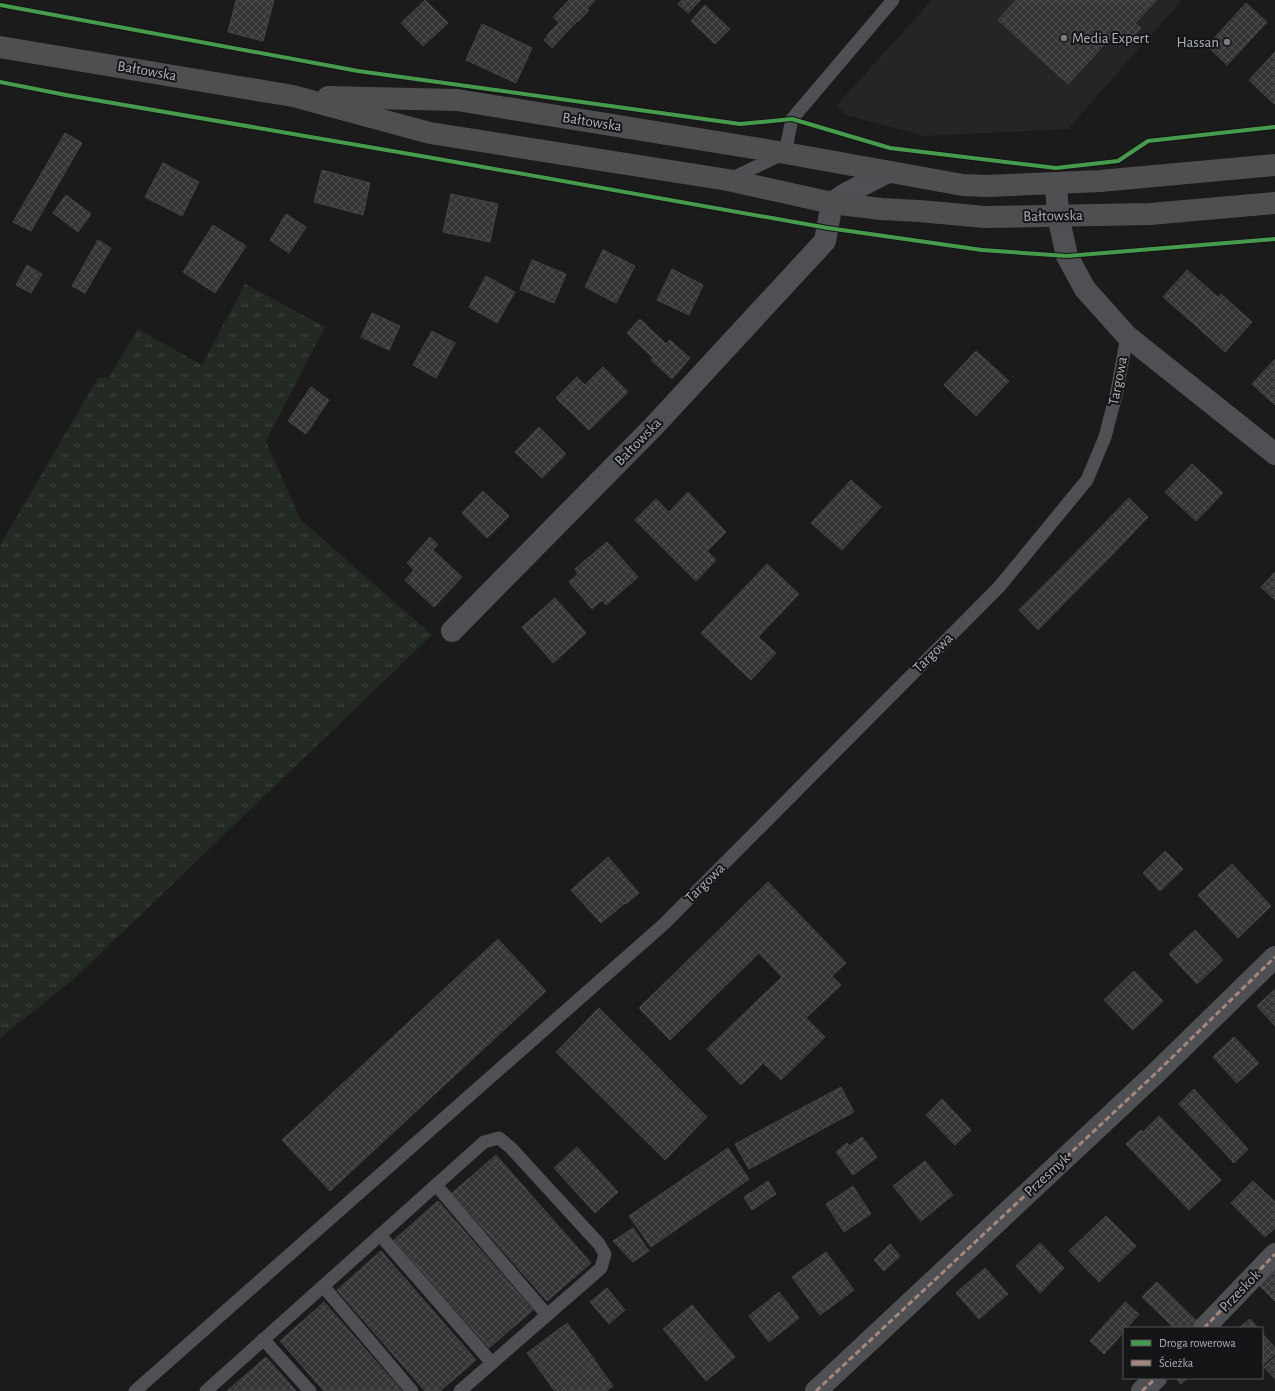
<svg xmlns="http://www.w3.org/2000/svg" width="1275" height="1391" font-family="'Alegreya Sans',sans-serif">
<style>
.built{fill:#252527}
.grass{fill:url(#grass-tufts)}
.building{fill:url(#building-cross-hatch);stroke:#434447}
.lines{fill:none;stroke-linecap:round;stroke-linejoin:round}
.service{stroke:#4f5053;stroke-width:13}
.minor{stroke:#4f5053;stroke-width:22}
.secondary{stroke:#4e4f51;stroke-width:22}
.quiet{stroke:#a5887d;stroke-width:3;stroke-dasharray:6 3;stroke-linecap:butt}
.cycleway-casing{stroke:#151517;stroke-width:6}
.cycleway{stroke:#469c4c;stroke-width:4}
.poi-dot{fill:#7a7d82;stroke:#151517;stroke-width:1.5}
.labels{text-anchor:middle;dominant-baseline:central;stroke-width:4;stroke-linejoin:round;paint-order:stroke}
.poi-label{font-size:15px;fill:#adb2ba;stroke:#151517;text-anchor:start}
.street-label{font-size:15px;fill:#adb2ba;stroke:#151517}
</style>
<defs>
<pattern id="grass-tufts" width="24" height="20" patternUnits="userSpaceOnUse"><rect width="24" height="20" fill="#232923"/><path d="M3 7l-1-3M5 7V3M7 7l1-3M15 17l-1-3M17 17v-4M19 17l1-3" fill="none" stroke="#404641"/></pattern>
<pattern id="building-cross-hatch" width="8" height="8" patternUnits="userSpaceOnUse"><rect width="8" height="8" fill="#353536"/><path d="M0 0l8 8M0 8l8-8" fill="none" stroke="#505051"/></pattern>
</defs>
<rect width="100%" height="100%" fill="#1b1b1b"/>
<path class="built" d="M 932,0 L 1182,0 L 1068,129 L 925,136 L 846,115 L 836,106 Z"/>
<path class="grass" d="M 245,284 L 325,327 L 266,441 L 300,519 L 432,635 L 74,979 L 0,1038 L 0,545 L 98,378 L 109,377 L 138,329 L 202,365 Z"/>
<g class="building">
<path d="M 236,0 L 274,0 L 263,41 L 228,32 Z"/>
<path d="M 425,0 L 448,23 L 423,46 L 401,23 Z"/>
<path d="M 569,0 L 595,0 L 587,9 L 589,10 L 578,22 L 577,21 L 552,48 L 544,40 L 548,37 L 547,35 L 559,23 L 553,17 Z"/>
<path d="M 682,0 L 701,0 L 688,13 L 678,4 Z"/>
<path d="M 1016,0 L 1157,0 L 1135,23 L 1141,28 L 1126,44 L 1115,33 L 1068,84 L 998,20 Z"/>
<path d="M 1246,3 L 1267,22 L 1227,65 L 1207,46 Z"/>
<path d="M 705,5 L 730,29 L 715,44 L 691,21 Z"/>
<path d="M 482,24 L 532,48 L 516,83 L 466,60 Z"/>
<path d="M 1275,52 L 1275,103 L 1274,104 L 1249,80 Z"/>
<path d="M 65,133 L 82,143 L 31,231 L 13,222 Z"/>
<path d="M 163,163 L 199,182 L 182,216 L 145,197 Z"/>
<path d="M 322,170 L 370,183 L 363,215 L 314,202 Z"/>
<path d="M 451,194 L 498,204 L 490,242 L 443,232 Z"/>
<path d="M 66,195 L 91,214 L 78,232 L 53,213 Z"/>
<path d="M 286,214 L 306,227 L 289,253 L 270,240 Z"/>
<path d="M 213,225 L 246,246 L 215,293 L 183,272 Z"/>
<path d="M 98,240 L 111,248 L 85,293 L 72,286 Z"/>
<path d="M 603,250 L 635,266 L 616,303 L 585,287 Z"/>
<path d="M 532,260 L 566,274 L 554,303 L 520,289 Z"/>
<path d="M 27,265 L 42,274 L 31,293 L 16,285 Z"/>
<path d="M 672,269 L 703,285 L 689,315 L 657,300 Z"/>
<path d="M 1187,270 L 1218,297 L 1194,324 L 1163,297 Z"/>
<path d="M 486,276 L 515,292 L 497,323 L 469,307 Z"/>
<path d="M 1221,294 L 1252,322 L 1225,352 L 1194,324 Z"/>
<path d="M 372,313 L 400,326 L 389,350 L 361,337 Z"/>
<path d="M 640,319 L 666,344 L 670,340 L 690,358 L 672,379 L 651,360 L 653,358 L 627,333 Z"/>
<path d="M 432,331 L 455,343 L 436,378 L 413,365 Z"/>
<path d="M 976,351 L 1009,381 L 976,416 L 944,385 Z"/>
<path d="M 1275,359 L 1275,405 L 1252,384 Z"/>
<path d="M 603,367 L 628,392 L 589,430 L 556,398 L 577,377 L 585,385 Z"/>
<path d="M 311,387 L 329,400 L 306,434 L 288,421 Z"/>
<path d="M 539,427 L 566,454 L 542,478 L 515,452 Z"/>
<path d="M 1192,464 L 1223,493 L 1196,521 L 1165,492 Z"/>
<path d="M 851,480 L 881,507 L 842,550 L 811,523 Z"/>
<path d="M 483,491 L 509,516 L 487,538 L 462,513 Z"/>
<path d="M 688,492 L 726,532 L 707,551 L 716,560 L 696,581 L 635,520 L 656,499 L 669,512 Z"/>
<path d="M 1129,498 L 1148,517 L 1112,555 L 1092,536 Z"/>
<path d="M 1092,536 L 1112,555 L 1074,593 L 1055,574 Z"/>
<path d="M 430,537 L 438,545 L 433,550 L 462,577 L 434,607 L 405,580 L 414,570 L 407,563 Z"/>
<path d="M 607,542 L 638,577 L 606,605 L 602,600 L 592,609 L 569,582 L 578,574 L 575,569 Z"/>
<path d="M 767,564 L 799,594 L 758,637 L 776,653 L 751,680 L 701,633 Z"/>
<path d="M 1275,572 L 1275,600 L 1261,587 Z"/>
<path d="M 1055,574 L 1074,593 L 1038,630 L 1019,610 Z"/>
<path d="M 555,598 L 586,633 L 553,663 L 522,627 Z"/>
<path d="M 1165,851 L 1183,869 L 1160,891 L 1143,873 Z"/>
<path d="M 608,857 L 639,893 L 626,904 L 625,903 L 601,923 L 571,890 Z"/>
<path d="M 1232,864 L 1271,906 L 1238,938 L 1198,895 Z"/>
<path d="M 768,882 L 846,963 L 832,976 L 841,985 L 806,1018 L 825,1037 L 781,1080 L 763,1063 L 741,1085 L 707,1049 L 782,977 L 759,953 L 670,1040 L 639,1008 Z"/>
<path d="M 1195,930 L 1223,960 L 1197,984 L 1169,954 Z"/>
<path d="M 498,939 L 546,991 L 330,1191 L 282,1140 Z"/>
<path d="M 1134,971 L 1163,1001 L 1133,1030 L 1104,1000 Z"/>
<path d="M 1275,989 L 1275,1026 L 1257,1006 Z"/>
<path d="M 599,1008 L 707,1117 L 665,1160 L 556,1052 Z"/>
<path d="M 1234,1037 L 1259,1063 L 1237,1083 L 1213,1057 Z"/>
<path d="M 841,1087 L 854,1112 L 749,1169 L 735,1144 Z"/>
<path d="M 1194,1089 L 1248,1149 L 1234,1163 L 1179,1104 Z"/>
<path d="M 942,1099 L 971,1130 L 955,1145 L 926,1115 Z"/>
<path d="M 1159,1116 L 1221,1180 L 1189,1210 L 1126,1144 L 1141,1130 L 1143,1132 Z"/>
<path d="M 862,1137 L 877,1157 L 853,1175 L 836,1152 L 847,1143 L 850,1146 Z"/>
<path d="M 577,1147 L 618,1192 L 595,1213 L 554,1168 Z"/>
<path d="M 728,1148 L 749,1179 L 651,1247 L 629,1216 Z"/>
<path d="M 496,1155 L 591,1263 L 547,1301 L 452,1193 Z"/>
<path d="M 925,1161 L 953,1195 L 921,1221 L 893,1186 Z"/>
<path d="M 768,1181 L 776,1194 L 752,1210 L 744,1197 Z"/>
<path d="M 1253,1181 L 1275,1202 L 1275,1228 L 1265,1237 L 1231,1203 Z"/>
<path d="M 853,1186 L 871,1214 L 844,1232 L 826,1204 Z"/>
<path d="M 438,1201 L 533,1310 L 489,1348 L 394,1240 Z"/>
<path d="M 1106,1216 L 1136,1246 L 1099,1282 L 1069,1251 Z"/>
<path d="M 633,1228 L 649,1251 L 633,1262 L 613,1241 Z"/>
<path d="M 1040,1243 L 1064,1268 L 1040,1293 L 1016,1266 Z"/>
<path d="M 890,1244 L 900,1256 L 884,1271 L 874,1260 Z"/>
<path d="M 381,1251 L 476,1360 L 440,1391 L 425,1391 L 337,1290 Z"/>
<path d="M 826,1252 L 854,1290 L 820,1315 L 792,1277 Z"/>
<path d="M 985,1268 L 1008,1294 L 979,1319 L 956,1293 Z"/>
<path d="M 1275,1271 L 1275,1301 L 1260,1286 Z"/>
<path d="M 1157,1282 L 1177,1302 L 1163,1317 L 1142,1297 Z"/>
<path d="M 607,1288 L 625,1310 L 609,1324 L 590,1302 Z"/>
<path d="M 779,1292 L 799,1318 L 769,1342 L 749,1316 Z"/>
<path d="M 324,1302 L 402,1391 L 324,1391 L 280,1341 Z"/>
<path d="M 1125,1302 L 1139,1314 L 1127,1328 L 1124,1328 L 1124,1332 L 1104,1354 L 1090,1341 Z"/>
<path d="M 1177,1302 L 1200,1324 L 1196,1328 L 1174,1328 L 1163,1317 Z"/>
<path d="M 692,1305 L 712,1329 L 683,1353 L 663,1329 Z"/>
<path d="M 1250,1319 L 1258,1328 L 1239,1328 Z"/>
<path d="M 567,1323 L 595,1360 L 554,1390 L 527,1353 Z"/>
<path d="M 712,1329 L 735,1357 L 706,1381 L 683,1353 Z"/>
<path d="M 1262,1333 L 1275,1348 L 1275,1354 L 1262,1366 Z"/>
<path d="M 266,1357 L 296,1391 L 227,1391 Z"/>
<path d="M 1275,1357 L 1275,1379 L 1264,1367 Z"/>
<path d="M 595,1361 L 613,1386 L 606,1391 L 555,1391 Z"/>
<path d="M 1175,1378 L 1188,1378 L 1181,1384 Z"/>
</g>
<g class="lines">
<g class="service">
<path d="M 728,180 L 785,153 L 792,119 L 893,0"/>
<path d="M 436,1185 L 547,1315"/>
<path d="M 380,1235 L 492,1363"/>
<path d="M 323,1286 L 412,1391"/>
<path d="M 263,1339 L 310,1391"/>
<path d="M 135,1391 L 664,924 L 999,587 L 1087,480 L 1105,437 L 1117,391 L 1127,336"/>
<path d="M 206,1391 L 484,1142 L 499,1138 L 511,1148 L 599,1244 L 605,1254 L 601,1268 L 460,1391"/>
</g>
<g class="minor">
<path d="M 1056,183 L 1058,216 L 1067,256 L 1085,289 L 1127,336 L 1275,454"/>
<path d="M 452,631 L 654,426 L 825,241 L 832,203 L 847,193 L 888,172"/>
<path d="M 1204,1328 L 1275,1254"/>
<path d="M 816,1391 L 1156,1073 L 1275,957"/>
<path d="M 1142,1391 L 1156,1378"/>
</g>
<g class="secondary">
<path d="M 0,47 L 293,96 L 430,133 L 728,180 L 832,203 L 881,209 L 919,211 L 985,217 L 1150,214 L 1275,203"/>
<path d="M 328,97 L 457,100 L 785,153 L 963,185 L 987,186 L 1100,181 L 1275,165"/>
</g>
<g class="quiet">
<path d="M 1204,1328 L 1275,1254"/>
<path d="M 816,1391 L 1156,1073 L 1275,957"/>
<path d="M 1142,1391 L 1156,1378"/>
</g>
<g class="cycleway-casing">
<g id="cycleway">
<path d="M 0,5 L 358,71 L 740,124 L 792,119 L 890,148 L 1056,168 L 1118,161 L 1148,141 L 1275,127"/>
<path d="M 0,82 L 66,95 L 427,157 L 828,228 L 982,250 L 1067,256 L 1275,239"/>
</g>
</g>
<use href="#cycleway" class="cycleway"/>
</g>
<g class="poi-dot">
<circle cx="1064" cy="38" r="4"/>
<circle cx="1227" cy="42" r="4"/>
</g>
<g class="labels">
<g class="poi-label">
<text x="1072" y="38">Media Expert</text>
<text x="1219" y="42" text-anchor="end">Hassan</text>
</g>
<g class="street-label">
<text transform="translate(147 71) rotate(10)">Bałtowska</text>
<text transform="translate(592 122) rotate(9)">Bałtowska</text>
<text transform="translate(1053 216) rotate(-1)">Bałtowska</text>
<text transform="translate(1118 381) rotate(-79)">Targowa</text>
<text transform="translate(638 442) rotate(-46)">Bałtowska</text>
<text transform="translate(933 653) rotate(-45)">Targowa</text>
<text transform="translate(705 883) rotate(-45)">Targowa</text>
<text transform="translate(1047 1175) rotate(-43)">Przesmyk</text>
<text transform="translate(1240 1291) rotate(-46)">Przeskok</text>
</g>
</g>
<rect x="1123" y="1327" width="140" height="52" fill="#151517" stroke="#525458"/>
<rect x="1131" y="1340" width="20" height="6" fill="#469c4c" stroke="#525458"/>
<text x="1159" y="1347" font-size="12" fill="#adb2ba">Droga rowerowa</text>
<rect x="1131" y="1360" width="20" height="6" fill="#a5887d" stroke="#525458"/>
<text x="1159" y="1367" font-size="12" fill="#adb2ba">Ścieżka</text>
</svg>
